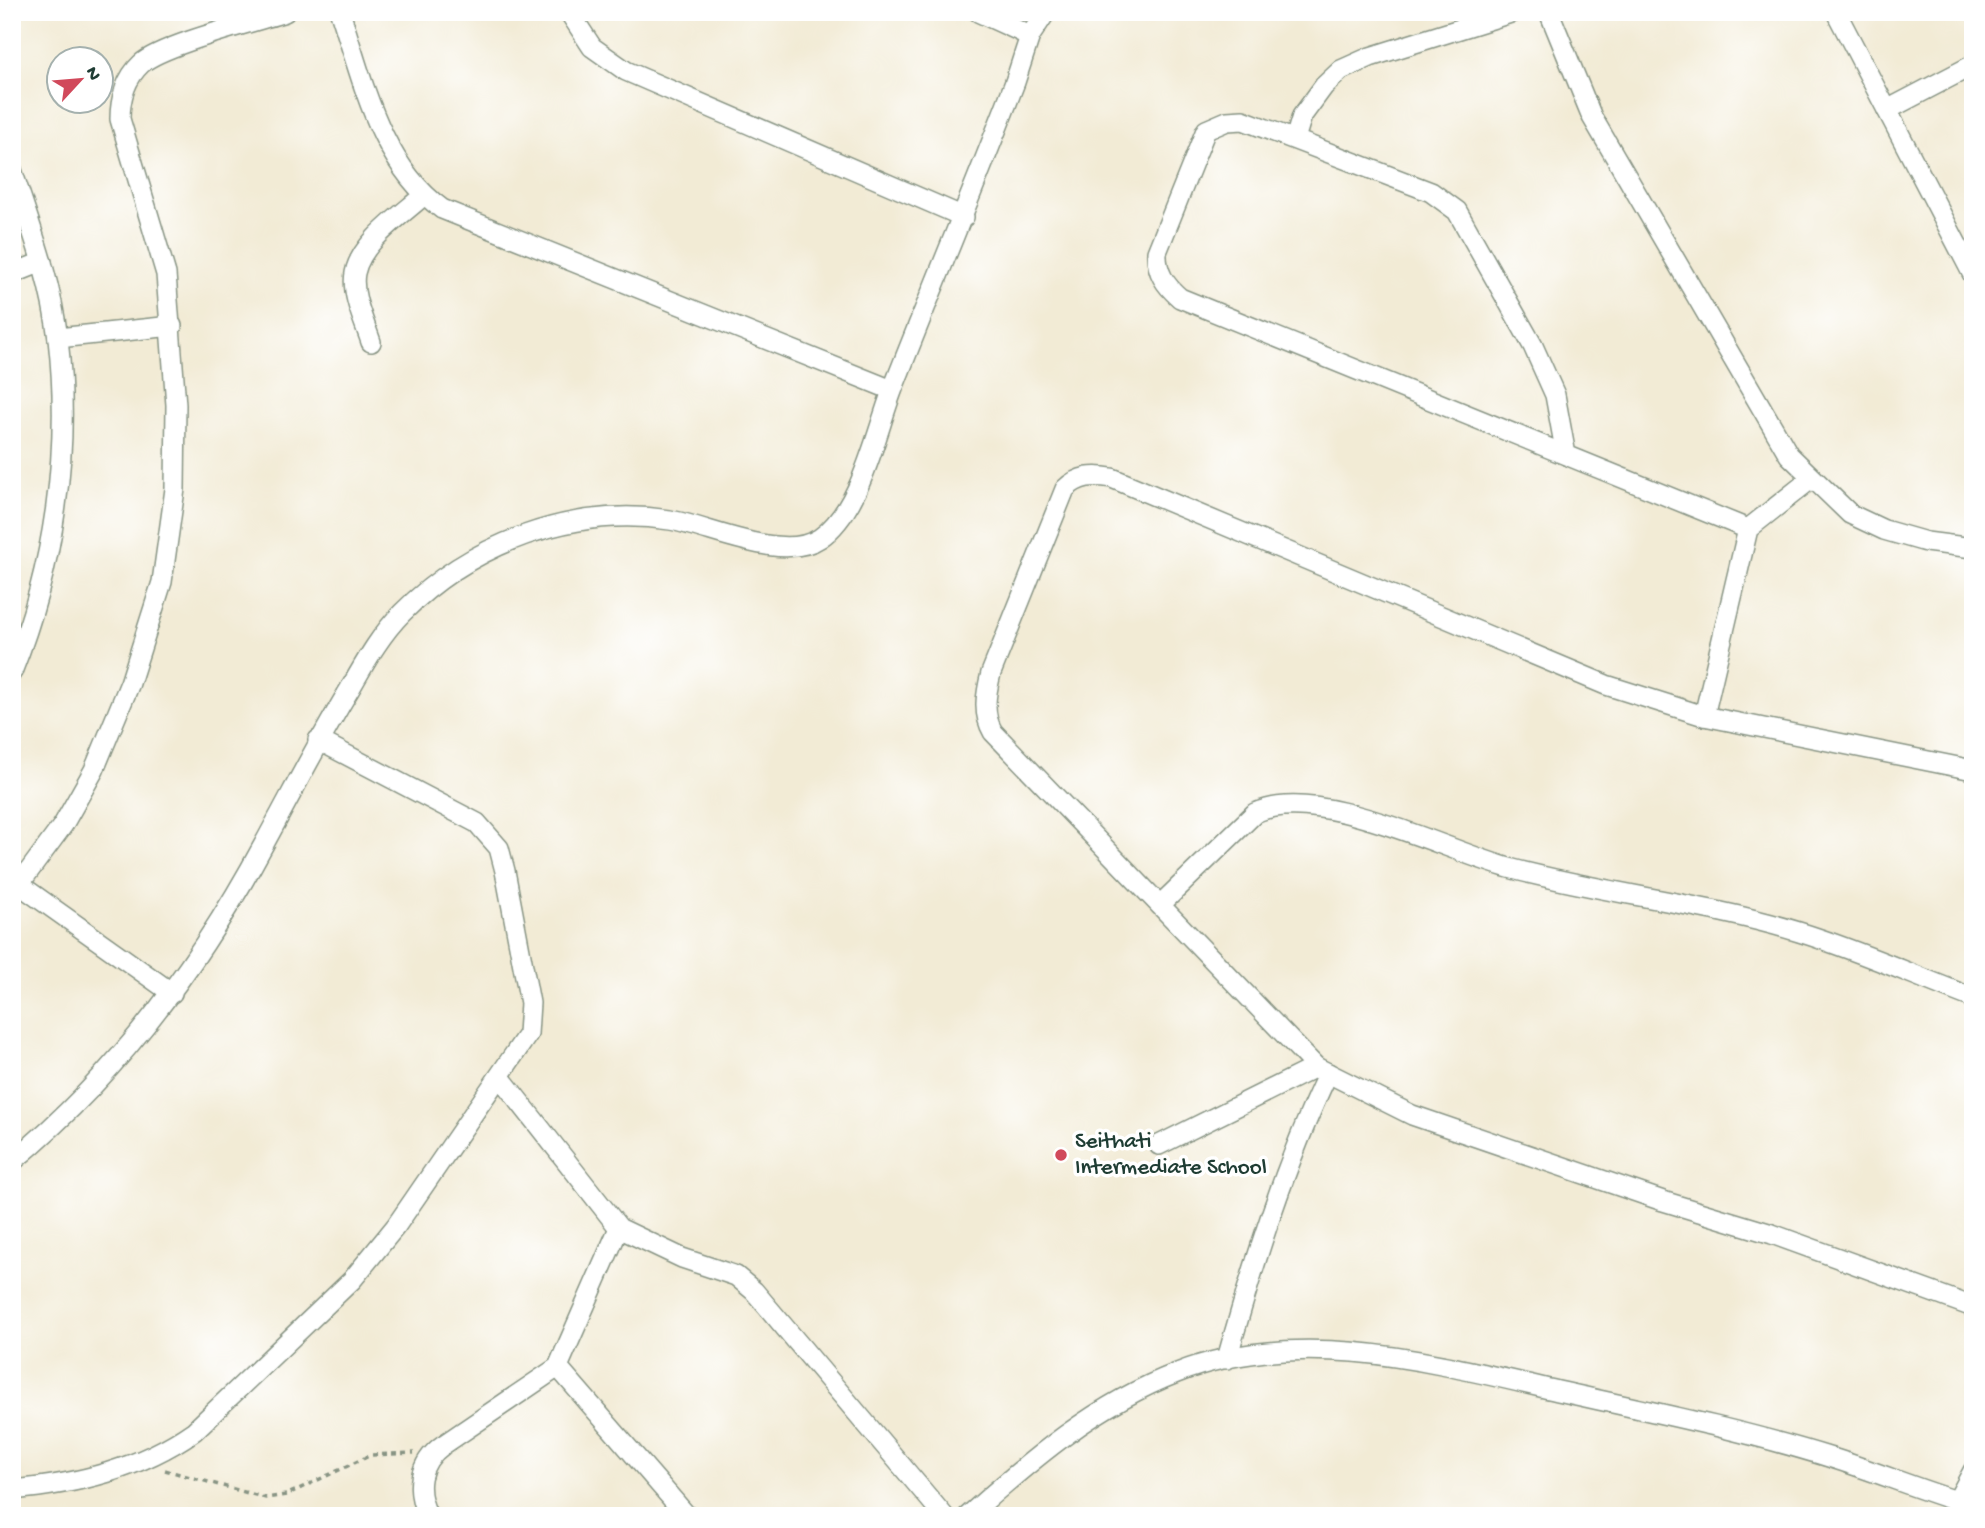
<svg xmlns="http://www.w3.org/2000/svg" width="1985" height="1528" font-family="'Gochi Hand',sans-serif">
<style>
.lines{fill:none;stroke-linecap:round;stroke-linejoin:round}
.minor-casing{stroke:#889484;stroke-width:22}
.path{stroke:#889484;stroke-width:3.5;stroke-dasharray:5 5;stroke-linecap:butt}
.minor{stroke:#fff;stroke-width:19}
.poi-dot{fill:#d1495b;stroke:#fff;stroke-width:2.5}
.labels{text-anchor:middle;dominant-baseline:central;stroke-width:7;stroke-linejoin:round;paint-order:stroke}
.poi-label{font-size:23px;fill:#1f3d34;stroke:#fff;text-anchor:start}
</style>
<rect width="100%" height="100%" fill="#fff"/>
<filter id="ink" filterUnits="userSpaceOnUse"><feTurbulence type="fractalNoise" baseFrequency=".0143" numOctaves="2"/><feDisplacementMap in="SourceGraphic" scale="14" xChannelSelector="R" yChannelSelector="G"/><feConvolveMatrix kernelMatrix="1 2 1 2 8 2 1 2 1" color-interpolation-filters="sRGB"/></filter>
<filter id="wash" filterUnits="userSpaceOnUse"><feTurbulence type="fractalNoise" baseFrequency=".00686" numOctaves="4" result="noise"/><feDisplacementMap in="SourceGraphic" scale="28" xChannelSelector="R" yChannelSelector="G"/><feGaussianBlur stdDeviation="1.57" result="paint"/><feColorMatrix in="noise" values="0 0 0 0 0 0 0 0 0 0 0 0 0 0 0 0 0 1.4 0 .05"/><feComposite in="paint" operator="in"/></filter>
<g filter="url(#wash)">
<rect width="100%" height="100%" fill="#f2ebd5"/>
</g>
<g filter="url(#ink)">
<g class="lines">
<g class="minor-casing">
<g id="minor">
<path d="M 340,12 C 363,81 380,164 442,209 L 892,390"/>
<path d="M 569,12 L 592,47 L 626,71 L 964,217"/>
<path d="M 1549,12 L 1592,117 L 1789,455 L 1850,514 L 1884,530 L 1926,542 L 1973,548"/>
<path d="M 1836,12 L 1973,275"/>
<path d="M 1030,36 L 1046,12"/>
<path d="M 1887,110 L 1973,65"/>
<path d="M 1295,139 L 1302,116 L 1324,86 L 1341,70 L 1370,57 L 1514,12"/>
<path d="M 12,170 C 30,225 51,280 58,339 C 71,452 54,567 12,672"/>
<path d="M 12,274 L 42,262"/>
<path d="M 58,338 L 172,326"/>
<path d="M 371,342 C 364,321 351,294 355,273 C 361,242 402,215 424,195"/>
<path d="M 1566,455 L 1555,395 L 1533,346 L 1457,211 L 1431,192 L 1243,120 L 1227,121 L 1206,130 L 1157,252 C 1156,272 1165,285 1180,298 L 1748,529"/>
<path d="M 1704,716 L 1748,529 L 1811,479"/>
<path d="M 1973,770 L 1704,716 L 1606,685 L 1112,478 C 1094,475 1079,475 1065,489 L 991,673 C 986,694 982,713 993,732 L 1316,1067 L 1412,1115 L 1663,1201 L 1772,1234 L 1973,1307"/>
<path d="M 20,885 L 172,993"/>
<path d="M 12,894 L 63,825 L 94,770 L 130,683 L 162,582 L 175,489 L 176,405 L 166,274 L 120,119 C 120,99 126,78 141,64 C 161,45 254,22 285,12"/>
<path d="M 1160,905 L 1255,813 C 1318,784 1444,850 1509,868 C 1605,894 1705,903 1799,932 C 1858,950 1915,976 1973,998"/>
<path d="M 500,1077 L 619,1228 L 682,1258 L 736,1276 L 754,1291 L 944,1516"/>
<path d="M 1159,1145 L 1316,1067"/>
<path d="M 12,1162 C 118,1074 199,965 264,844 C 293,791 320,738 351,687 C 366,661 381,634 402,613 C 470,544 573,505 670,520 C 711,527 783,563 820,538 C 862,509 876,431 894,386 C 934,284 976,184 1015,82 L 1030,36 L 978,12"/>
<path d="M 1227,1359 C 1254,1262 1285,1164 1328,1073"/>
<path d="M 558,1367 L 687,1516"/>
<path d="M 12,1490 C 78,1484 140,1469 194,1431 L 352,1280 L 396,1226 L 528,1034 L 530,1003 L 505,871 L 499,848 L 477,823 L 318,740"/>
<path d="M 1957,1501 L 1973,1471"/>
<path d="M 428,1516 C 415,1490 418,1463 443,1445 L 558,1367 L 619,1228"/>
<path d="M 968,1516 C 1032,1459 1096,1404 1177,1373 C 1299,1325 1436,1363 1558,1391 C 1649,1411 1743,1430 1832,1458 C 1874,1471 1915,1488 1957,1501 L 1973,1515"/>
</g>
</g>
<path class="path" d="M 165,1470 L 266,1498 L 286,1495 L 371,1455 L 414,1453"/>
<use href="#minor" class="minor"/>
</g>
</g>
<circle class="poi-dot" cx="1061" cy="1155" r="7"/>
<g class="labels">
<g class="poi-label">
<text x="1075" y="1142">Seithati<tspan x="1075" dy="26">Intermediate School</tspan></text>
</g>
</g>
<rect width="1985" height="1528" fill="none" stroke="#fff" stroke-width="42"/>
<g transform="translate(80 80) rotate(64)"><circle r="33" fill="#ffffff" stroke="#a5b1ae" stroke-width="2"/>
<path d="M0-5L12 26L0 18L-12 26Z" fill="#d1495b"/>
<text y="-10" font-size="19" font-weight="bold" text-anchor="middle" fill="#1f3d34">N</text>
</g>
</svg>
